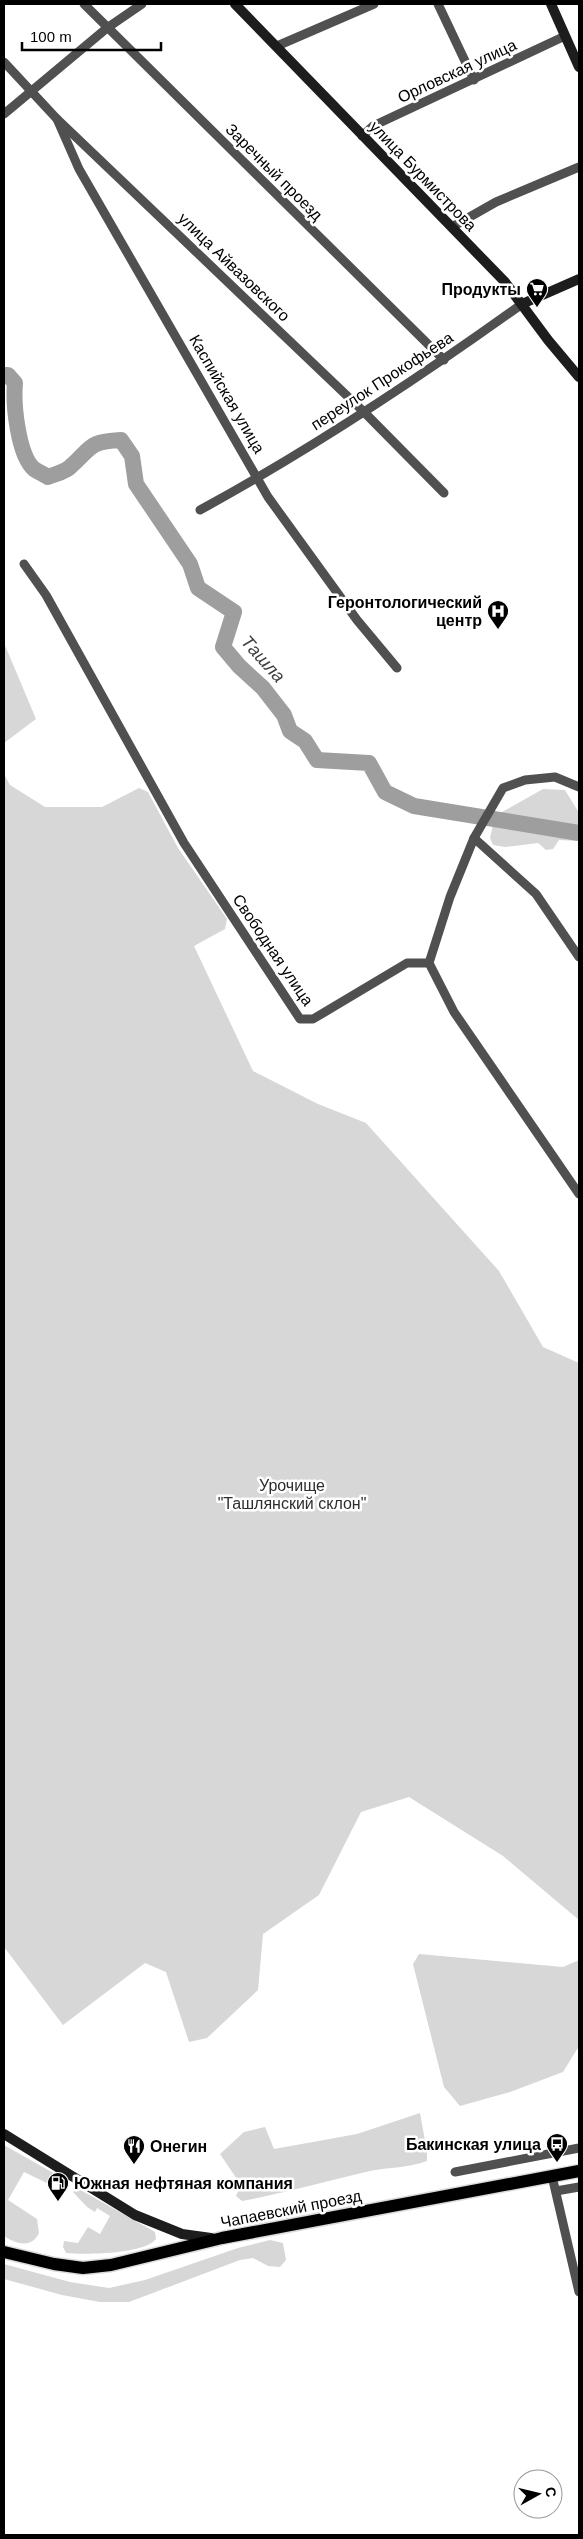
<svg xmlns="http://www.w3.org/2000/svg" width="583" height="2539" font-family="Arial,sans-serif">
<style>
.green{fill:#d7d7d7}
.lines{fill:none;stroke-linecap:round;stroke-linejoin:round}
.river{stroke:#9e9e9e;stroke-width:16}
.primary-casing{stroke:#dbdbdb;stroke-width:15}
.street{stroke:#505050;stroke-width:9}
.secondary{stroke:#1d1d1d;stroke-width:10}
.primary{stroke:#000;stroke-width:12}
.labels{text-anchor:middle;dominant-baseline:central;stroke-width:5;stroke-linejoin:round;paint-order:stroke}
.street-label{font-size:16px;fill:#000;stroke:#fff}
.poi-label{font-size:16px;font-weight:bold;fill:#000;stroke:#fff;text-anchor:end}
.park-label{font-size:16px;fill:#2e2e2e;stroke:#fff}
.water-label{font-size:18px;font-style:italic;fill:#3f3f3f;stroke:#fff}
</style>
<rect width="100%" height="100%" fill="#fff"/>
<g class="green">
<path d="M 4,643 L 36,719 L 4,743 Z"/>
<path d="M 4,774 L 10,785 L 45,807 L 102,807 L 139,788 L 148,792 L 178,848 L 227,919 L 225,929 L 194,946 L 253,1071 L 318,1104 L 366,1123 L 499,1271 L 543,1347 L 579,1363 L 579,1920 L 503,1856 L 409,1797 L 361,1812 L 319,1895 L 263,1934 L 258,1990 L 207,2038 L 189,2042 L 166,1972 L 145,1963 L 63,2025 L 4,1947 Z"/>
<path d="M 543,789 L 565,790 L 579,813 L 579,841 L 559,840 L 553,849 L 546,850 L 538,843 L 505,847 L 493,845 L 490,838 L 495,816 Z"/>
<path d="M 419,1954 L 563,1967 L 579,1960 L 579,2046 L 563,2072 L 510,2092 L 460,2106 L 444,2087 L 413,1964 Z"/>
<path d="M 420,2113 L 427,2152 L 427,2161 C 408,2168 389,2167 370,2171 C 327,2181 285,2193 242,2201 L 236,2196 L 241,2185 L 220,2154 L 244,2132 L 265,2127 L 274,2149 L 357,2134 Z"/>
<path d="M 4,2145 L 55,2174 L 57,2178 L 53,2186 L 24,2172 L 8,2200 L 37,2219 L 39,2233 C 31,2249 16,2244 4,2236 Z"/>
<path d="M 77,2188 L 155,2232 L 156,2239 C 145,2254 84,2255 66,2253 L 63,2247 L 64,2241 L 78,2243 L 88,2227 L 100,2234 L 110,2216 L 97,2208 L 95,2212 L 87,2207 L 73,2192 Z"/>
<path d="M 270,2240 L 283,2243 L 286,2260 L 280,2267 L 268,2266 L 253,2258 L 240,2260 L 129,2302 L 100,2302 L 62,2295 L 4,2279 L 4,2264 L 70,2282 L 109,2288 L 145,2280 L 238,2248 Z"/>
</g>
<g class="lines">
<path class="river" d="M 4,375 L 8,375 L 15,383 C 13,404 18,455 34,469 C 38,472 44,474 48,477 C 55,474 65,472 70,467 C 93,447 87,442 121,440 L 132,456 L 136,484 L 190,564 L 198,588 L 234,612 L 223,647 L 239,666 L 263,688 L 284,715 L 290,731 L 305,741 L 317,760 L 369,763 L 385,792 L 414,806 L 579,833"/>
<g class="primary-casing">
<path id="primary" d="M 4,2252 L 54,2264 L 83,2268 L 111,2265 L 222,2238 L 579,2171"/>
</g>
<g class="street">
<path d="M 84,4 L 444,360"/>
<path d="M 438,4 L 474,80"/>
<path d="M 277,46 L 374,4"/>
<path d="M 4,62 L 57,119 L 364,412 L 444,493"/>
<path d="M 4,114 L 107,28 L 142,4"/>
<path d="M 57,119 L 79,169 L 268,497 L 357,620 L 397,668"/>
<path d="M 362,136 L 373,126 L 565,36"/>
<path d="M 452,227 L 496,202 L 579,167"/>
<path d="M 200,510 C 312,449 419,378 522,304"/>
<path d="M 24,564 L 46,595 L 184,843 L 300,1019 L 313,1019 L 407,963 L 429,963 L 454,1012 L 579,1194"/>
<path d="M 474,838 L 536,894 L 579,957"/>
<path d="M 429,963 L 450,897 L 474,838 L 503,788 L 525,780 L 555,777 L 579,787"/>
<path d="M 455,2172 L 579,2148"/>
<path d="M 552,2176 L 579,2292"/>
<path d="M 556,2191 L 579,2187"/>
</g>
<g class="secondary">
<path d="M 235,4 L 505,282 L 548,340 L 579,377"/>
<path d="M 551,4 L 579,67"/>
<path d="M 522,304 L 579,279"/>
<path d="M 4,2134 L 135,2215 L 182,2234 L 211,2238"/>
</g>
<use href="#primary" class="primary"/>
</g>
<defs>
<g id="supermarket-pin" transform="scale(1.125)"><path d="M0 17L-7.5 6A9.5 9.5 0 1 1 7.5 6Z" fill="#000" stroke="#fff"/><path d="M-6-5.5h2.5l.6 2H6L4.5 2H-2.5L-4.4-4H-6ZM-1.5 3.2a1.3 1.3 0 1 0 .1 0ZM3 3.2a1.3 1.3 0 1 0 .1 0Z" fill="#fff"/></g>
<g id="hospital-pin" transform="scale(1.125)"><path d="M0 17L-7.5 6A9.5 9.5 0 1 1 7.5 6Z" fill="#000" stroke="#fff"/><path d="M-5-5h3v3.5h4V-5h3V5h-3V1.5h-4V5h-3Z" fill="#fff"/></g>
<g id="bus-pin" transform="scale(1.125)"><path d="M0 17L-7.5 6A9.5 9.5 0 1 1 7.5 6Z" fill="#000" stroke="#fff"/><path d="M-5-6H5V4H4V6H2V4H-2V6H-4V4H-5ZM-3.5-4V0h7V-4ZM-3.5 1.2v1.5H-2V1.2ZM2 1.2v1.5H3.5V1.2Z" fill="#fff"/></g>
<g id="restaurant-pin" transform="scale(1.125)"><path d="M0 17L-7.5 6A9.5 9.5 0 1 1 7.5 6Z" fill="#000" stroke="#fff"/><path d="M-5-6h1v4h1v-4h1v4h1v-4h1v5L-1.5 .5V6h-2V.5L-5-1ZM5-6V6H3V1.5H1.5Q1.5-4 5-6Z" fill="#fff"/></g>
<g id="fuel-pin" transform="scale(1.125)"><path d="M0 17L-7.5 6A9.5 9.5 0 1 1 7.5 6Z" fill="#000" stroke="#fff"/><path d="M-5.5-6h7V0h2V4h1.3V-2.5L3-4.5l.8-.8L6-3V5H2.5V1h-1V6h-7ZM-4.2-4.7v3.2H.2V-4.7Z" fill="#fff"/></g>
</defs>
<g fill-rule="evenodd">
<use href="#supermarket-pin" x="537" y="289"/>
<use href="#hospital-pin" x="498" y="611"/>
<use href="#bus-pin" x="557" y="2144"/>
<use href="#restaurant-pin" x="134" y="2146"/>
<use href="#fuel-pin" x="58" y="2183"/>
</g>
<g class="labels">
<g class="street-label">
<text transform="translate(457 71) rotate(-25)">Орловская улица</text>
<text transform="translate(274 172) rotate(45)">Заречный проезд</text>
<text transform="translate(423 176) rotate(46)">улица Бурмистрова</text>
<text transform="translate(234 267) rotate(44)">улица Айвазовского</text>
<text transform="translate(382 381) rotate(-33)">переулок Прокофьева</text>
<text transform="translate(227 394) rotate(60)">Каспийская улица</text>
<text transform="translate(273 950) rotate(56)">Свободная улица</text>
<text transform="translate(291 2209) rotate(-11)">Чапаевский проезд</text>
</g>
<g class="poi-label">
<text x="521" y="289">Продукты</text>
<text x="482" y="602">Геронтологический<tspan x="482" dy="18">центр</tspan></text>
<text x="541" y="2144">Бакинская улица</text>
<text x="150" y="2146" text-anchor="start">Онегин</text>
<text x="74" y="2183" text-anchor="start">Южная нефтяная компания</text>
</g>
<g class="park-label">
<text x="292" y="1485">Урочище<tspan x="292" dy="18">"Ташлянский склон"</tspan></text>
</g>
<g class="water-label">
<text transform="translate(263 659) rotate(48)">Ташла</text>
</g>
</g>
<rect width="583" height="2539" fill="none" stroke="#000000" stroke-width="10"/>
<g transform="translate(538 2494) rotate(82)"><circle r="24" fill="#ffffff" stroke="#999999"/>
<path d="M0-4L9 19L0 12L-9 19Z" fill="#000000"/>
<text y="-8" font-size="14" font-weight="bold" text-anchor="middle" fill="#000000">С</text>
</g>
<path d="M22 42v8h139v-8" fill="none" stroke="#000000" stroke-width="2.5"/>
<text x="30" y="42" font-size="15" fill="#000000" stroke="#ffffff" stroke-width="4" paint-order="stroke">100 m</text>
</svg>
